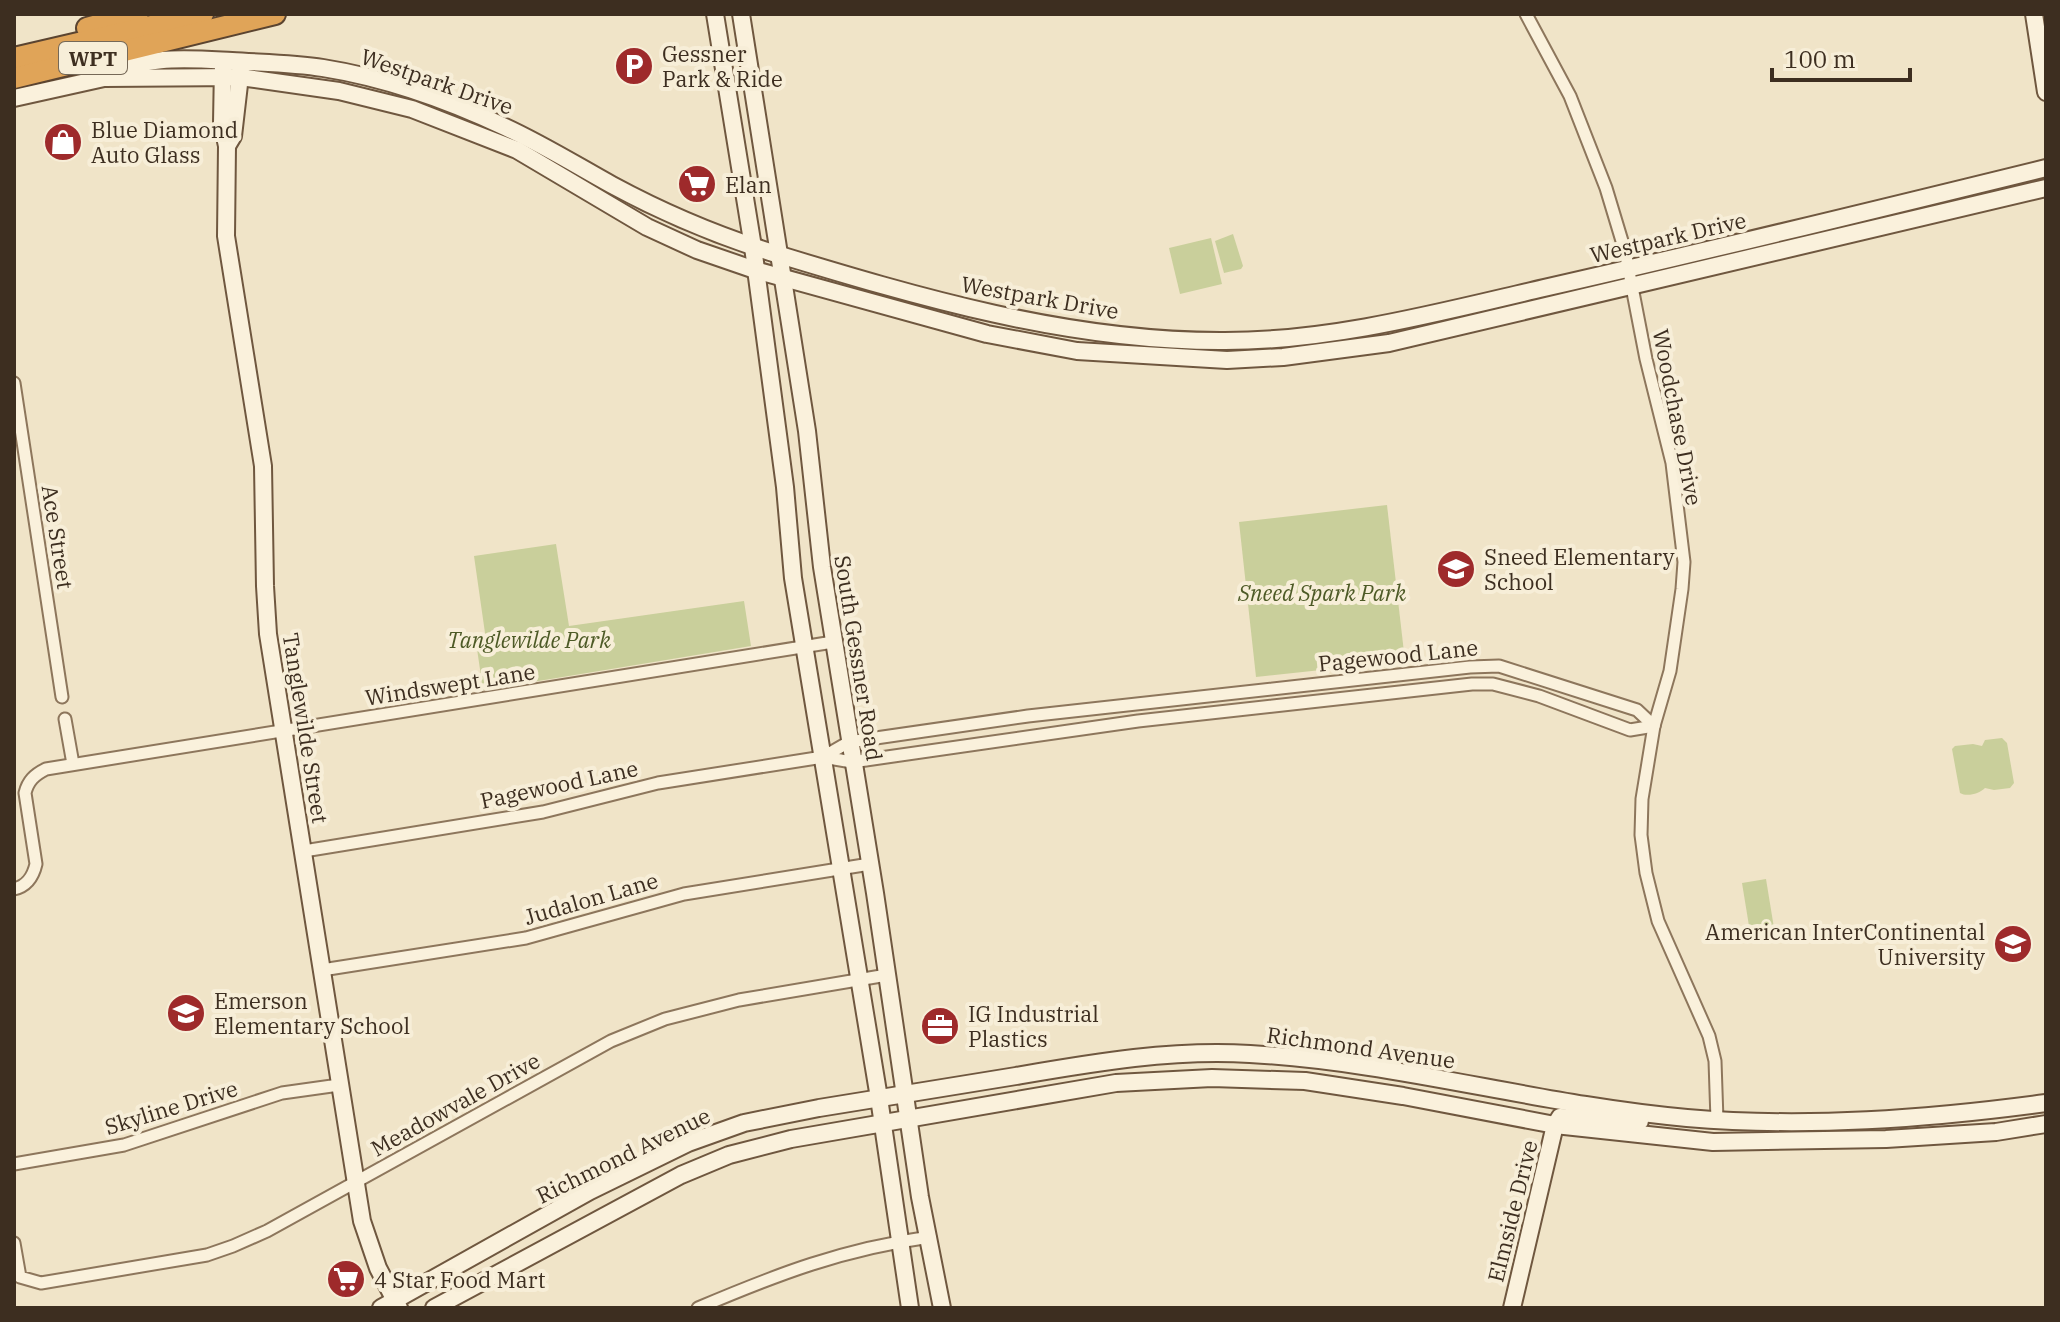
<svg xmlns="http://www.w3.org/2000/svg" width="2060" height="1322" font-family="'IBM Plex Serif',serif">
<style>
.green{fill:#c9cf9b}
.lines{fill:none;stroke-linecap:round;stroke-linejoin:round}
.street-casing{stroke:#8d765c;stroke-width:15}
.secondary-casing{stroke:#6f573f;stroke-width:20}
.highway-casing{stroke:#5b4430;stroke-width:24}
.street{stroke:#faf1dc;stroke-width:11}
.secondary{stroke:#faf1dc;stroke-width:16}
.highway{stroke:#e0a458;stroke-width:20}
.labels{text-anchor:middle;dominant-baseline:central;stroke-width:8;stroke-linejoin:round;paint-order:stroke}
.shield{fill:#f7eed8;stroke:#756857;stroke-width:2}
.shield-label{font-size:20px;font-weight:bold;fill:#3d2e20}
.poi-label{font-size:22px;fill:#3d2e20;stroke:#f7eed8;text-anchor:start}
.street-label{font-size:22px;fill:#3d2e20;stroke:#f7eed8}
.park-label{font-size:22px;font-style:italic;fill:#4d5a26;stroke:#f7eed8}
</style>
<rect width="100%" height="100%" fill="#f0e4c8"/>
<g class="green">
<path d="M 1233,234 L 1243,266 L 1241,269 L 1224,273 L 1215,241 Z"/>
<path d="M 1211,238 L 1222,284 L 1180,294 L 1169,248 Z"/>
<path d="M 1387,505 L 1405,661 L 1256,677 L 1239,522 Z"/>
<path d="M 556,544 L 569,626 L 744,601 L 751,646 L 483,690 L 476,642 L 486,640 L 474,556 Z"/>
<path d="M 2002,738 L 2007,743 L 2014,783 L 2010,788 L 1994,790 L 1985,788 C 1979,794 1967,797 1960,793 L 1952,749 L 1955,746 L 1973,744 L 1982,746 L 1985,740 Z"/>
<path d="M 1766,879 L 1774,928 L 1750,932 L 1742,883 Z"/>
</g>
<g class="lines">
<g class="street-casing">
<g id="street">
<path d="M 1526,14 L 1570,96 L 1606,188 L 1625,251 L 1646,359 L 1672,463 L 1684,562 L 1682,589 L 1670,671 L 1654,726 L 1642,799 L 1641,835 L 1646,873 L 1658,921 L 1709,1036 L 1715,1061 L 1717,1120"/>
<path d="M 14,383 L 62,697"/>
<path d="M 65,719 L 73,764"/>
<path d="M 823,757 L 852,762 L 1138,721 L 1472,684 L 1493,684 L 1539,696 L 1630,730 L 1654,726"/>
<path d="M 304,851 L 543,812 L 658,783 L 823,757 L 849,742 L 862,740 L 1028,716 L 1470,667 L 1499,666 L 1637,710 L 1654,726"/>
<path d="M 14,889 C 27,886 33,877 36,864 L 25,793 C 28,781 34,775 46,769 L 833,642"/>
<path d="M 322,970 L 526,938 L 684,894 L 870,864"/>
<path d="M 14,1164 L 124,1145 L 282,1093 L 339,1085"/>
<path d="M 14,1243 L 20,1277 L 41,1283 L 207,1255 L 233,1246 L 267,1231 L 611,1041 L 665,1019 L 739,1000 L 887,975"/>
<path d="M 698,1308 C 778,1274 843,1249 930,1237"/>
</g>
</g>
<g class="secondary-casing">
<g id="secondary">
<path d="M 715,14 L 753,247 L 785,487 L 793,578 L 879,1098 L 910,1308"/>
<path d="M 741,14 L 807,431 L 822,567 L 875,893 L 920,1197 L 942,1308"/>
<path d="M 2034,14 L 2046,92"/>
<path d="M 223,66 L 222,123 L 227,146 L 226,236 L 263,466 L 265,586 L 268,634 L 362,1221 L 378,1268 L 399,1308"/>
<path d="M 104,78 C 140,54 191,59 232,61 C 262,63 293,63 323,68 C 386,78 448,100 505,127 C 542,144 576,165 612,185 C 662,212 716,235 770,252 C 918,297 1069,342 1225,341 C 1333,341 1440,312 1544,288 C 1712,250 1879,209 2046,168"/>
<path d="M 14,98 L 104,78 L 240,77 L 339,91 L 412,109 L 517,150 L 647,227 L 697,250 L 755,270 L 987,334 L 1077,351 L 1227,360 L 1283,357 L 1389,343 L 2046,188"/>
<path d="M 227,146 L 233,136 L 241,67"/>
<path d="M 381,1308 L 590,1191 L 688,1143 L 744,1123 L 819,1108 C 885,1097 950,1087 1016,1076 C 1092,1063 1172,1049 1250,1054 C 1397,1062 1540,1105 1687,1118 C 1807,1128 1927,1119 2046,1103"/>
<path d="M 434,1308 L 681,1175 L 729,1155 L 791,1139 L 1116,1083 L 1212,1078 L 1305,1081 L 1403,1096 L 1555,1125 L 1713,1142 L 1886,1139 L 1996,1132 L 2046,1124"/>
<path d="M 1512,1308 L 1555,1125 L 1560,1117 L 1640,1121"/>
</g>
</g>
<g class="highway-casing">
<g id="highway">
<path d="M 87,28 L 138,14"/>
<path d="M 14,58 L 203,14"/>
<path d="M 14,78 L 275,14"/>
</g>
</g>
<use href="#street" class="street"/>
<use href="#secondary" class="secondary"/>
<use href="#highway" class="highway"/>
</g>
<defs>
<g id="parking-disc" transform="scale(2)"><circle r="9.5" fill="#9e2a2b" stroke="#f7eed8"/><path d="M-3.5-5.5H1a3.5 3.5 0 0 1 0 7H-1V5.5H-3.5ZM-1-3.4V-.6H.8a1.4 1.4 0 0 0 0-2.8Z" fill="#fff"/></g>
<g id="shop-disc" transform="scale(2)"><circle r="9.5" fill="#9e2a2b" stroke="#f7eed8"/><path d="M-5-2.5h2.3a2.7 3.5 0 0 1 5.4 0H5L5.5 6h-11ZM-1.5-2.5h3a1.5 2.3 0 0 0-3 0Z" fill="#fff"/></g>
<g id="supermarket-disc" transform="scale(2)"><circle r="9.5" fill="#9e2a2b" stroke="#f7eed8"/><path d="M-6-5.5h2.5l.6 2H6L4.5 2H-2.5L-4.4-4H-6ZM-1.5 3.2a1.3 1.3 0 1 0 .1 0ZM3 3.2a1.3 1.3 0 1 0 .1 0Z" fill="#fff"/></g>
<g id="school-disc" transform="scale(2)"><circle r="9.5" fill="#9e2a2b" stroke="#f7eed8"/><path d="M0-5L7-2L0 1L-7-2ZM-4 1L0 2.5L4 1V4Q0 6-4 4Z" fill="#fff"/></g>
<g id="university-disc" transform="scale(2)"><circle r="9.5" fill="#9e2a2b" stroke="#f7eed8"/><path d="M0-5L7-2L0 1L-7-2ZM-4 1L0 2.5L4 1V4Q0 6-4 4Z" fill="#fff"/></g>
<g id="office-disc" transform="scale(2)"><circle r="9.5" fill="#9e2a2b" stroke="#f7eed8"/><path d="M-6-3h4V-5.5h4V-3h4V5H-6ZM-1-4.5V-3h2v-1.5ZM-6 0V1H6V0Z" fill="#fff"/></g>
</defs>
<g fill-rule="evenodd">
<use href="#parking-disc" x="634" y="66"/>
<use href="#shop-disc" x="63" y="142"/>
<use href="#supermarket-disc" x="697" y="184"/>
<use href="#school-disc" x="1456" y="569"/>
<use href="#university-disc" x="2013" y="944"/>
<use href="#school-disc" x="186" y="1013"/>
<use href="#office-disc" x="940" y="1026"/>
<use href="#supermarket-disc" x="346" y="1279"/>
</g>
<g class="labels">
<rect class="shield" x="59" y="42" width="68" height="32" rx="6"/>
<g class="shield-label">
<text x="93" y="58">WPT</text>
</g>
<g class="poi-label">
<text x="662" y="53">Gessner<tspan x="662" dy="25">Park &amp; Ride</tspan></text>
<text x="91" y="129">Blue Diamond<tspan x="91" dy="25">Auto Glass</tspan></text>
<text x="725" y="184">Elan</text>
<text x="1484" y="556">Sneed Elementary<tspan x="1484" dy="25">School</tspan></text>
<text x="1985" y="931" text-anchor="end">American InterContinental<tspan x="1985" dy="25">University</tspan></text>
<text x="214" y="1000">Emerson<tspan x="214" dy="25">Elementary School</tspan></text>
<text x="968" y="1013">IG Industrial<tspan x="968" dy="25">Plastics</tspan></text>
<text x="374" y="1279">4 Star Food Mart</text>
</g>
<g class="street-label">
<text transform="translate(437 81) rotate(19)">Westpark Drive</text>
<text transform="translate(1668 237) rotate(-13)">Westpark Drive</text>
<text transform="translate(1040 297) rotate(10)">Westpark Drive</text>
<text transform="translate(1678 417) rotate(79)">Woodchase Drive</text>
<text transform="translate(58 537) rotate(81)">Ace Street</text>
<text transform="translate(1398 655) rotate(-6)">Pagewood Lane</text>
<text transform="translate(859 658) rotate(81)">South Gessner Road</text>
<text transform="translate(450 684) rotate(-9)">Windswept Lane</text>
<text transform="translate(306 728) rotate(81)">Tanglewilde Street</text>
<text transform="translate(559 784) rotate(-12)">Pagewood Lane</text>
<text transform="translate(591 898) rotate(-16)">Judalon Lane</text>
<text transform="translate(1361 1047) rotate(8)">Richmond Avenue</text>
<text transform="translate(455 1104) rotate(-29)">Meadowvale Drive</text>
<text transform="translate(171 1107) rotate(-17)">Skyline Drive</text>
<text transform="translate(623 1155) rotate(-26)">Richmond Avenue</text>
<text transform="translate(1512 1211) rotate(-76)">Elmside Drive</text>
</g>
<g class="park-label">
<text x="1322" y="592">Sneed Spark Park</text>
<text x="529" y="639">Tanglewilde Park</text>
</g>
</g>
<rect width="2060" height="1322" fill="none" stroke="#3d2e20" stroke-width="32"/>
<path d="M1772 68v12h138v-12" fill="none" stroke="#3d2e20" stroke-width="4"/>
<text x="1784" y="68" font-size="24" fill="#3d2e20" stroke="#f7eed8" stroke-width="6" paint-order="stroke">100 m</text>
</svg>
